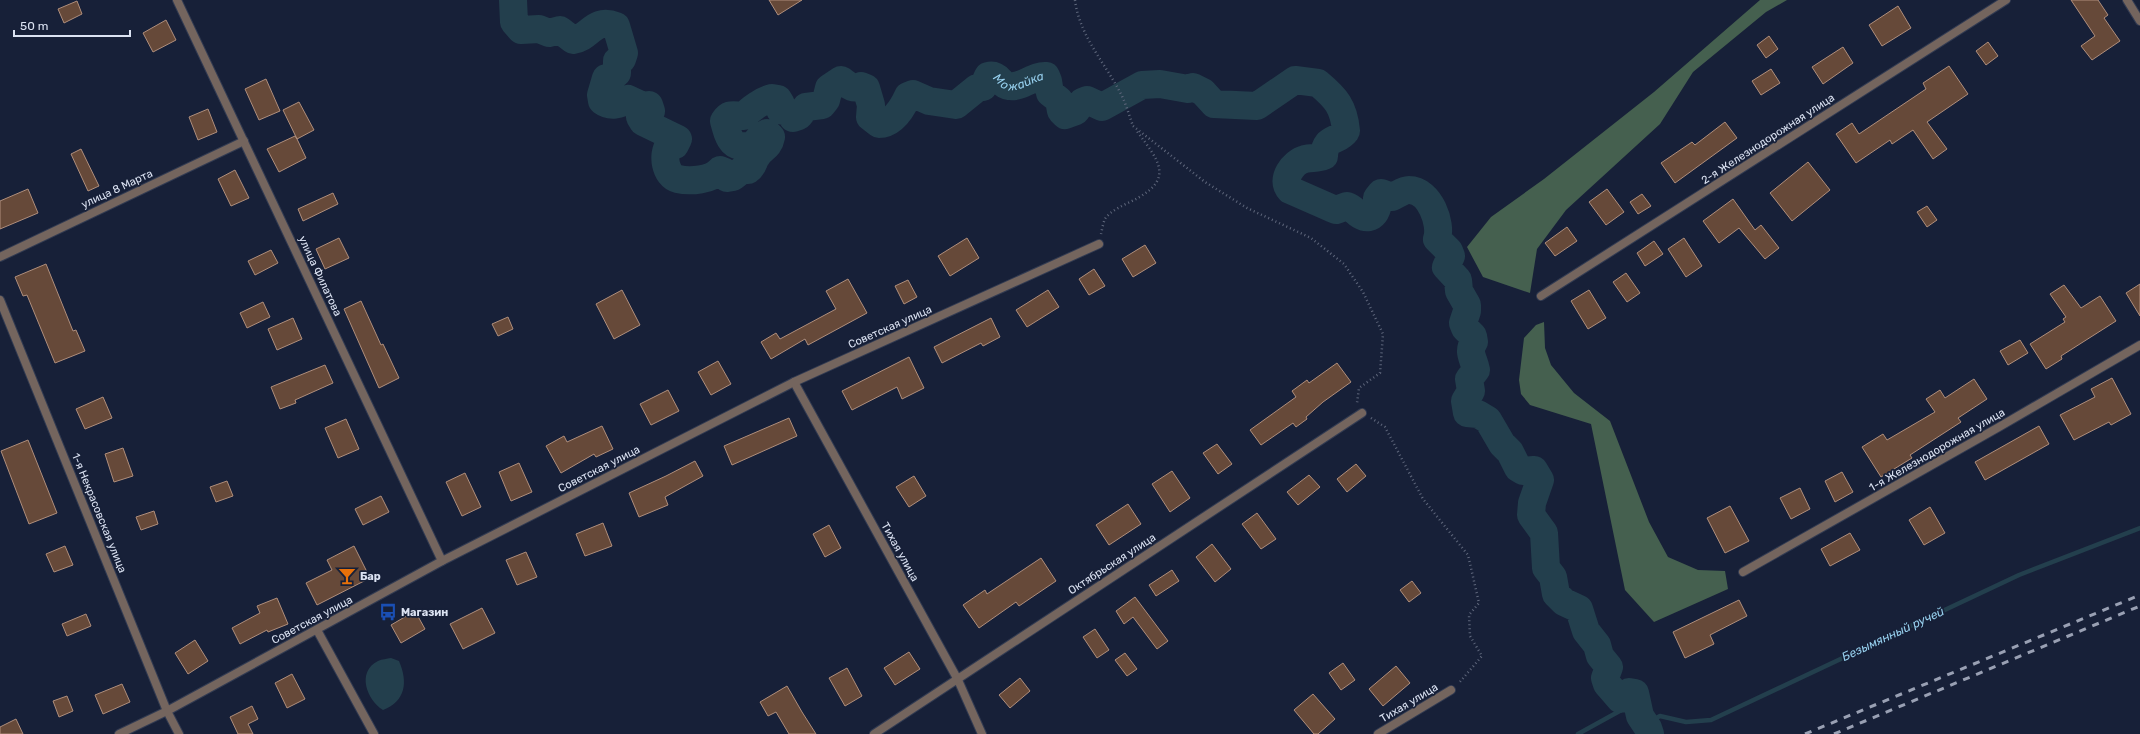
<svg xmlns="http://www.w3.org/2000/svg" width="2140" height="734" font-family="Rubik,sans-serif">
<style>
.forest{fill:#45604f}
.water{fill:#233f4d}
.lines{fill:none;stroke-linecap:round;stroke-linejoin:round}
.stream{stroke:#233f4d;stroke-width:4.5}
.river{stroke:#233f4d;stroke-width:28}
.building{fill:#664939;stroke:#af8e7c}
.minor-casing{stroke:#323b52;stroke-width:10}
.tertiary-casing{stroke:#323b52;stroke-width:10}
.path{stroke:#5f677c;stroke-width:2.5;stroke-dasharray:1 3;stroke-linecap:butt}
.minor{stroke:#74655e;stroke-width:8}
.tertiary{stroke:#74655e;stroke-width:8}
.rail{stroke:#99a0b3;stroke-width:3;stroke-dasharray:7 7;stroke-linecap:butt}
.labels{text-anchor:middle;dominant-baseline:central;stroke-width:3.5;stroke-linejoin:round;paint-order:stroke}
.street-label{font-size:11px;fill:#dbe2f2;stroke:#172038}
.poi-label{font-size:11px;font-weight:bold;fill:#dbe2f2;stroke:#172038;text-anchor:start}
.water-label{font-size:12px;font-style:italic;fill:#97d0ee;stroke:#172038}
</style>
<rect width="100%" height="100%" fill="#172038"/>
<g class="forest">
<path d="M 1760,0 L 1787,0 L 1766,12 L 1693,72 L 1660,124 L 1566,210 L 1537,249 L 1530,293 L 1483,277 L 1467,247 L 1491,217 L 1544,179 L 1654,92 Z"/>
<path d="M 1544,322 L 1545,348 L 1551,365 L 1574,393 L 1610,421 L 1649,522 L 1668,557 L 1698,570 L 1725,571 L 1728,589 L 1654,622 L 1625,590 L 1591,424 L 1530,405 L 1521,394 L 1519,380 L 1524,338 L 1536,325 Z"/>
</g>
<path class="water" d="M 391,658 L 399,661 C 408,682 406,701 383,710 C 367,700 356,672 378,661 C 382,659 387,659 391,658 Z"/>
<g class="lines">
<g class="stream">
<path d="M 1645,724 L 1660,716 L 1686,722 L 1711,720 L 2019,575 L 2140,528"/>
<path d="M 1578,734 L 1636,702"/>
</g>
<path class="river" id="s1" d="M 513,0 L 514,22 L 521,30 L 539,29 L 549,33 L 560,30 L 573,40 C 590,38 593,17 616,26 L 624,53 L 622,59 L 617,61 L 617,73 L 612,77 L 606,78 L 601,95 L 602,101 C 610,107 620,105 628,99 L 643,106 L 649,105 L 651,111 L 640,117 L 643,122 L 678,139 L 675,145 L 669,145 C 662,154 665,176 678,179 C 690,182 712,180 720,170 L 725,172 L 727,178 L 733,177 L 742,170 L 748,170 C 754,166 753,161 757,156 C 762,148 769,148 771,137 L 767,133 L 761,136 L 753,145 C 731,150 729,139 724,121 C 730,112 734,116 744,116 C 750,109 763,100 772,98 L 778,99 L 781,104 L 780,110 L 791,113 L 793,118 L 799,116 L 806,107 L 822,105 L 826,100 L 829,88 L 841,80 C 848,85 852,90 861,86 L 866,88 L 871,105 L 870,117 L 879,124 C 893,124 903,107 908,96 L 913,94 L 929,101 L 956,105 L 977,88 L 983,87 L 988,76 C 1000,73 999,85 1009,86 C 1022,88 1034,75 1046,76 L 1048,81 L 1050,93 L 1059,100 L 1061,111 L 1065,115 L 1076,111 L 1082,102 L 1087,100 L 1102,107 L 1142,85 L 1160,84 L 1188,89 L 1193,87 L 1203,92 L 1214,104 L 1257,106 L 1295,80 L 1318,83 C 1336,98 1344,107 1346,131 C 1337,143 1325,136 1324,156 C 1317,159 1312,157 1305,159 C 1293,162 1280,180 1290,190 L 1331,208 L 1336,210 L 1347,206 C 1353,208 1355,212 1360,215 C 1373,223 1380,208 1377,198 L 1381,193 L 1392,197 C 1397,195 1403,190 1409,190 C 1430,190 1442,224 1437,239 L 1449,251 L 1451,256 L 1446,267 L 1458,280 L 1459,291 L 1467,305 L 1467,311 L 1463,323 L 1465,328 L 1473,336 L 1474,342 C 1467,352 1474,359 1476,370 L 1469,379 L 1471,391 L 1465,401 L 1467,413 L 1478,414 L 1488,420 L 1502,444 L 1510,452 L 1518,468 L 1523,471 L 1534,470 L 1540,480 L 1532,503 L 1531,515 L 1544,533 L 1546,568 L 1553,577 L 1556,594 L 1564,602 L 1579,609 L 1586,631 L 1597,645 L 1600,656 L 1609,667 L 1605,678 L 1607,684 L 1620,699 L 1629,692 L 1635,693 L 1640,716 L 1648,728 L 1650,734"/>
</g>
<g class="building">
<path d="M 769,0 L 802,0 L 778,15 Z"/>
<path d="M 2071,0 L 2098,0 L 2108,15 L 2104,18 L 2120,41 L 2092,60 L 2081,46 L 2095,36 Z"/>
<path d="M 77,1 L 82,14 L 64,23 L 58,9 Z"/>
<path d="M 1898,6 L 1911,28 L 1882,46 L 1869,25 Z"/>
<path d="M 166,20 L 176,40 L 153,52 L 143,33 Z"/>
<path d="M 1769,36 L 1778,49 L 1766,58 L 1757,45 Z"/>
<path d="M 1988,42 L 1998,56 L 1986,65 L 1976,51 Z"/>
<path d="M 1843,47 L 1853,63 L 1823,84 L 1812,67 Z"/>
<path d="M 1949,66 L 1968,94 L 1927,122 L 1947,149 L 1933,159 L 1913,130 L 1892,144 L 1890,140 L 1856,163 L 1836,134 L 1852,123 L 1859,134 L 1926,89 L 1923,83 Z"/>
<path d="M 1771,69 L 1780,83 L 1761,95 L 1752,81 Z"/>
<path d="M 266,79 L 280,111 L 259,120 L 245,89 Z"/>
<path d="M 299,102 L 314,130 L 297,139 L 306,158 L 279,172 L 267,149 L 295,136 L 297,139 L 283,110 Z"/>
<path d="M 208,109 L 217,132 L 198,140 L 189,117 Z"/>
<path d="M 1725,122 L 1737,138 L 1675,183 L 1661,163 L 1692,142 L 1695,145 Z"/>
<path d="M 81,149 L 99,186 L 88,191 L 71,154 Z"/>
<path d="M 1808,162 L 1830,190 L 1792,221 L 1770,193 Z"/>
<path d="M 235,170 L 249,198 L 231,206 L 218,179 Z"/>
<path d="M 28,189 L 38,213 L 0,229 L 0,201 Z"/>
<path d="M 1607,189 L 1624,212 L 1606,225 L 1589,202 Z"/>
<path d="M 333,193 L 338,204 L 303,221 L 298,209 Z"/>
<path d="M 1642,194 L 1651,206 L 1638,214 L 1630,202 Z"/>
<path d="M 1733,199 L 1755,230 L 1761,225 L 1779,248 L 1765,259 L 1739,228 L 1719,243 L 1703,221 Z"/>
<path d="M 1927,206 L 1937,220 L 1927,227 L 1917,212 Z"/>
<path d="M 1567,227 L 1577,241 L 1555,256 L 1545,243 Z"/>
<path d="M 339,238 L 349,258 L 325,269 L 316,249 Z"/>
<path d="M 967,238 L 979,258 L 950,276 L 938,256 Z"/>
<path d="M 1684,238 L 1702,266 L 1686,277 L 1668,249 Z"/>
<path d="M 1654,241 L 1663,254 L 1645,266 L 1637,253 Z"/>
<path d="M 1145,245 L 1156,263 L 1133,277 L 1122,259 Z"/>
<path d="M 271,250 L 278,263 L 255,275 L 248,261 Z"/>
<path d="M 46,264 L 73,331 L 76,330 L 85,351 L 55,363 L 27,295 L 23,296 L 15,277 Z"/>
<path d="M 1094,269 L 1105,286 L 1089,295 L 1079,279 Z"/>
<path d="M 1626,273 L 1640,293 L 1627,302 L 1613,282 Z"/>
<path d="M 848,279 L 867,313 L 808,345 L 805,339 L 771,359 L 761,342 L 776,333 L 780,339 L 836,309 L 826,291 Z"/>
<path d="M 908,280 L 917,297 L 904,304 L 895,286 Z"/>
<path d="M 2140,284 L 2140,316 L 2126,293 Z"/>
<path d="M 2064,285 L 2081,308 L 2100,296 L 2116,321 L 2061,356 L 2062,359 L 2046,369 L 2030,344 L 2065,322 L 2063,319 L 2066,317 L 2050,294 Z"/>
<path d="M 622,290 L 640,325 L 614,339 L 596,304 Z"/>
<path d="M 1048,290 L 1059,307 L 1027,327 L 1016,310 Z"/>
<path d="M 1589,290 L 1606,318 L 1588,329 L 1571,301 Z"/>
<path d="M 361,301 L 381,345 L 383,344 L 399,378 L 379,388 L 344,309 Z"/>
<path d="M 263,302 L 270,317 L 247,328 L 240,313 Z"/>
<path d="M 508,317 L 513,329 L 498,336 L 492,324 Z"/>
<path d="M 293,318 L 302,339 L 277,350 L 268,329 Z"/>
<path d="M 991,318 L 1000,337 L 983,346 L 981,343 L 942,363 L 934,347 Z"/>
<path d="M 2020,340 L 2028,353 L 2008,365 L 2000,351 Z"/>
<path d="M 909,357 L 924,388 L 902,399 L 897,387 L 852,410 L 842,391 Z"/>
<path d="M 718,361 L 731,384 L 711,395 L 698,372 Z"/>
<path d="M 1337,363 L 1351,382 L 1323,402 L 1306,417 L 1307,419 L 1296,427 L 1293,423 L 1261,445 L 1250,430 L 1296,397 L 1292,391 L 1307,380 L 1309,383 Z"/>
<path d="M 325,365 L 333,383 L 295,400 L 296,403 L 280,409 L 271,387 Z"/>
<path d="M 2112,378 L 2131,414 L 2111,425 L 2109,422 L 2074,440 L 2060,415 L 2095,397 L 2091,389 Z"/>
<path d="M 1974,379 L 1987,399 L 1958,418 L 1961,422 L 1910,455 L 1912,458 L 1881,477 L 1862,447 L 1883,434 L 1887,440 L 1935,412 L 1926,399 L 1940,390 L 1945,398 Z"/>
<path d="M 668,390 L 679,411 L 651,425 L 640,404 Z"/>
<path d="M 103,397 L 112,418 L 85,429 L 76,409 Z"/>
<path d="M 789,418 L 797,436 L 732,465 L 724,446 Z"/>
<path d="M 346,419 L 359,449 L 338,458 L 325,428 Z"/>
<path d="M 602,426 L 613,449 L 596,457 L 594,454 L 561,473 L 546,446 L 564,436 L 567,442 Z"/>
<path d="M 2039,426 L 2049,444 L 1985,480 L 1975,462 Z"/>
<path d="M 28,440 L 57,513 L 29,524 L 1,451 Z"/>
<path d="M 1217,444 L 1232,464 L 1218,474 L 1203,453 Z"/>
<path d="M 123,448 L 133,476 L 114,482 L 105,454 Z"/>
<path d="M 695,461 L 703,476 L 665,497 L 668,505 L 639,517 L 629,493 L 666,476 Z"/>
<path d="M 519,463 L 532,492 L 511,501 L 499,472 Z"/>
<path d="M 1356,464 L 1366,476 L 1347,492 L 1337,479 Z"/>
<path d="M 1172,471 L 1190,498 L 1170,512 L 1152,484 Z"/>
<path d="M 1842,472 L 1853,492 L 1835,502 L 1825,481 Z"/>
<path d="M 465,473 L 481,507 L 462,516 L 446,482 Z"/>
<path d="M 1309,475 L 1320,487 L 1298,505 L 1287,492 Z"/>
<path d="M 914,476 L 926,496 L 909,507 L 896,487 Z"/>
<path d="M 227,481 L 233,496 L 216,502 L 210,487 Z"/>
<path d="M 1800,488 L 1810,509 L 1791,519 L 1780,498 Z"/>
<path d="M 381,496 L 389,512 L 363,525 L 355,509 Z"/>
<path d="M 1128,504 L 1141,524 L 1109,545 L 1096,525 Z"/>
<path d="M 1730,506 L 1749,541 L 1725,553 L 1707,518 Z"/>
<path d="M 1930,507 L 1945,533 L 1924,545 L 1909,520 Z"/>
<path d="M 154,511 L 158,524 L 141,530 L 136,517 Z"/>
<path d="M 1257,513 L 1276,539 L 1261,549 L 1242,524 Z"/>
<path d="M 603,523 L 612,546 L 585,556 L 576,534 Z"/>
<path d="M 829,525 L 841,548 L 825,557 L 813,534 Z"/>
<path d="M 1850,533 L 1860,550 L 1830,566 L 1821,549 Z"/>
<path d="M 1212,544 L 1231,569 L 1215,582 L 1196,557 Z"/>
<path d="M 65,546 L 73,565 L 54,572 L 46,554 Z"/>
<path d="M 354,546 L 370,578 L 317,605 L 306,583 L 332,570 L 327,560 Z"/>
<path d="M 526,552 L 537,577 L 517,585 L 506,560 Z"/>
<path d="M 1041,558 L 1056,581 L 1019,606 L 1016,602 L 979,628 L 963,605 L 985,590 L 987,594 Z"/>
<path d="M 1172,570 L 1179,581 L 1156,596 L 1149,585 Z"/>
<path d="M 1412,581 L 1421,593 L 1409,602 L 1400,590 Z"/>
<path d="M 1135,597 L 1168,641 L 1157,649 L 1133,617 L 1124,624 L 1116,611 Z"/>
<path d="M 277,598 L 288,624 L 268,632 L 267,630 L 240,644 L 232,628 L 260,613 L 257,606 Z"/>
<path d="M 1739,600 L 1747,616 L 1710,635 L 1714,644 L 1685,658 L 1673,632 Z"/>
<path d="M 482,608 L 495,633 L 463,649 L 450,624 Z"/>
<path d="M 415,611 L 425,629 L 401,643 L 391,625 Z"/>
<path d="M 86,614 L 91,626 L 67,636 L 62,624 Z"/>
<path d="M 1095,629 L 1109,650 L 1097,658 L 1083,637 Z"/>
<path d="M 195,640 L 208,661 L 188,674 L 175,653 Z"/>
<path d="M 909,652 L 920,669 L 895,685 L 884,668 Z"/>
<path d="M 1125,653 L 1137,669 L 1127,676 L 1115,660 Z"/>
<path d="M 1343,663 L 1355,680 L 1341,690 L 1329,673 Z"/>
<path d="M 1396,666 L 1410,683 L 1383,706 L 1369,689 Z"/>
<path d="M 847,668 L 862,696 L 845,706 L 829,678 Z"/>
<path d="M 292,674 L 305,699 L 287,708 L 275,683 Z"/>
<path d="M 1020,678 L 1030,691 L 1010,708 L 999,695 Z"/>
<path d="M 122,684 L 130,702 L 103,714 L 95,695 Z"/>
<path d="M 787,686 L 802,712 L 816,734 L 789,734 L 776,712 L 768,716 L 760,702 Z"/>
<path d="M 1313,694 L 1335,719 L 1318,734 L 1314,734 L 1294,710 Z"/>
<path d="M 67,696 L 73,711 L 59,717 L 53,701 Z"/>
<path d="M 252,706 L 258,719 L 248,724 L 253,734 L 238,734 L 230,717 Z"/>
<path d="M 16,719 L 23,734 L 0,734 L 0,727 Z"/>
</g>
<g class="lines">
<g class="minor-casing">
<g id="minor">
<path d="M 177,0 L 442,561"/>
<path d="M 0,257 L 244,141"/>
<path d="M 1541,296 L 2006,0"/>
<path d="M 0,300 L 167,711 L 179,734"/>
<path d="M 794,382 L 958,680 L 982,734"/>
<path d="M 1743,572 L 1999,427 L 2140,345"/>
<path d="M 317,630 L 374,734"/>
<path d="M 119,734 L 167,711 L 442,561 L 794,382 L 1099,244"/>
<path d="M 874,734 L 1362,413"/>
<path d="M 1378,734 L 1451,690"/>
</g>
</g>
<g class="tertiary-casing">
<path id="tertiary" d="M 2127,0 L 2140,21"/>
</g>
<g class="path">
<path d="M 1075,0 C 1079,35 1105,63 1121,94 C 1126,104 1129,115 1133,126"/>
<path d="M 1133,126 L 1205,182 L 1247,208 L 1311,238 L 1344,264 L 1363,292 L 1383,334 L 1380,373 L 1359,388 L 1357,403"/>
<path d="M 1101,234 C 1102,230 1103,223 1105,219 C 1110,211 1122,206 1130,202 C 1176,180 1160,162 1136,130"/>
<path d="M 1371,418 L 1385,427 L 1423,499 L 1468,555 L 1479,603 L 1469,615 L 1470,636 L 1482,656 L 1459,683"/>
</g>
<use href="#minor" class="minor"/>
<use href="#tertiary" class="tertiary"/>
<g class="rail">
<path d="M 1805,734 L 2140,595"/>
<path d="M 1834,734 L 2140,606"/>
</g>
</g>
<defs>
<g id="bar-bare" transform="scale(1.38)"><path d="M-6-5H6L.8 .8V4.5H3.5V6h-7V4.5H-.8V.8Z" fill="#e8710a" stroke="#172038" stroke-width="2.5" paint-order="stroke"/></g>
<g id="bus-bare" transform="scale(1.38)"><path d="M-5-6H5V4H4V6H2V4H-2V6H-4V4H-5ZM-3.5-4V0h7V-4ZM-3.5 1.2v1.5H-2V1.2ZM2 1.2v1.5H3.5V1.2Z" fill="#1a4fb4" stroke="#172038" stroke-width="2.5" paint-order="stroke"/></g>
</defs>
<g fill-rule="evenodd">
<use href="#bar-bare" x="347" y="576"/>
<use href="#bus-bare" x="388" y="612"/>
</g>
<g class="labels">
<g class="street-label">
<text transform="translate(1768 139) rotate(-33)">2-я Железнодорожная улица</text>
<text transform="translate(117 189) rotate(-25)">улица 8 Марта</text>
<text transform="translate(320 276) rotate(65)">улица Филатова</text>
<text transform="translate(890 327) rotate(-24)">Советская улица</text>
<text transform="translate(1937 450) rotate(-30)">1-я Железнодорожная улица</text>
<text transform="translate(599 469) rotate(-27)">Советская улица</text>
<text transform="translate(99 513) rotate(68)">1-я Некрасовская улица</text>
<text transform="translate(900 552) rotate(61)">Тихая улица</text>
<text transform="translate(1112 564) rotate(-33)">Октябрьская улица</text>
<text transform="translate(312 620) rotate(-28)">Советская улица</text>
<text transform="translate(1409 703) rotate(-31)">Тихая улица</text>
</g>
<g class="poi-label">
<text x="360" y="576">Бар</text>
<text x="401" y="612">Магазин</text>
</g>
<g class="water-label">
<text stroke="none"><textPath href="#s1" startOffset="980">Можайка</textPath></text>
<text transform="translate(1893 634) rotate(-25)">Безымянный ручей</text>
</g>
</g>
<path d="M14 30v6h116v-6" fill="none" stroke="#dbe2f2" stroke-width="2"/>
<text x="20" y="30" font-size="12" fill="#dbe2f2" stroke="#172038" stroke-width="3" paint-order="stroke">50 m</text>
</svg>
